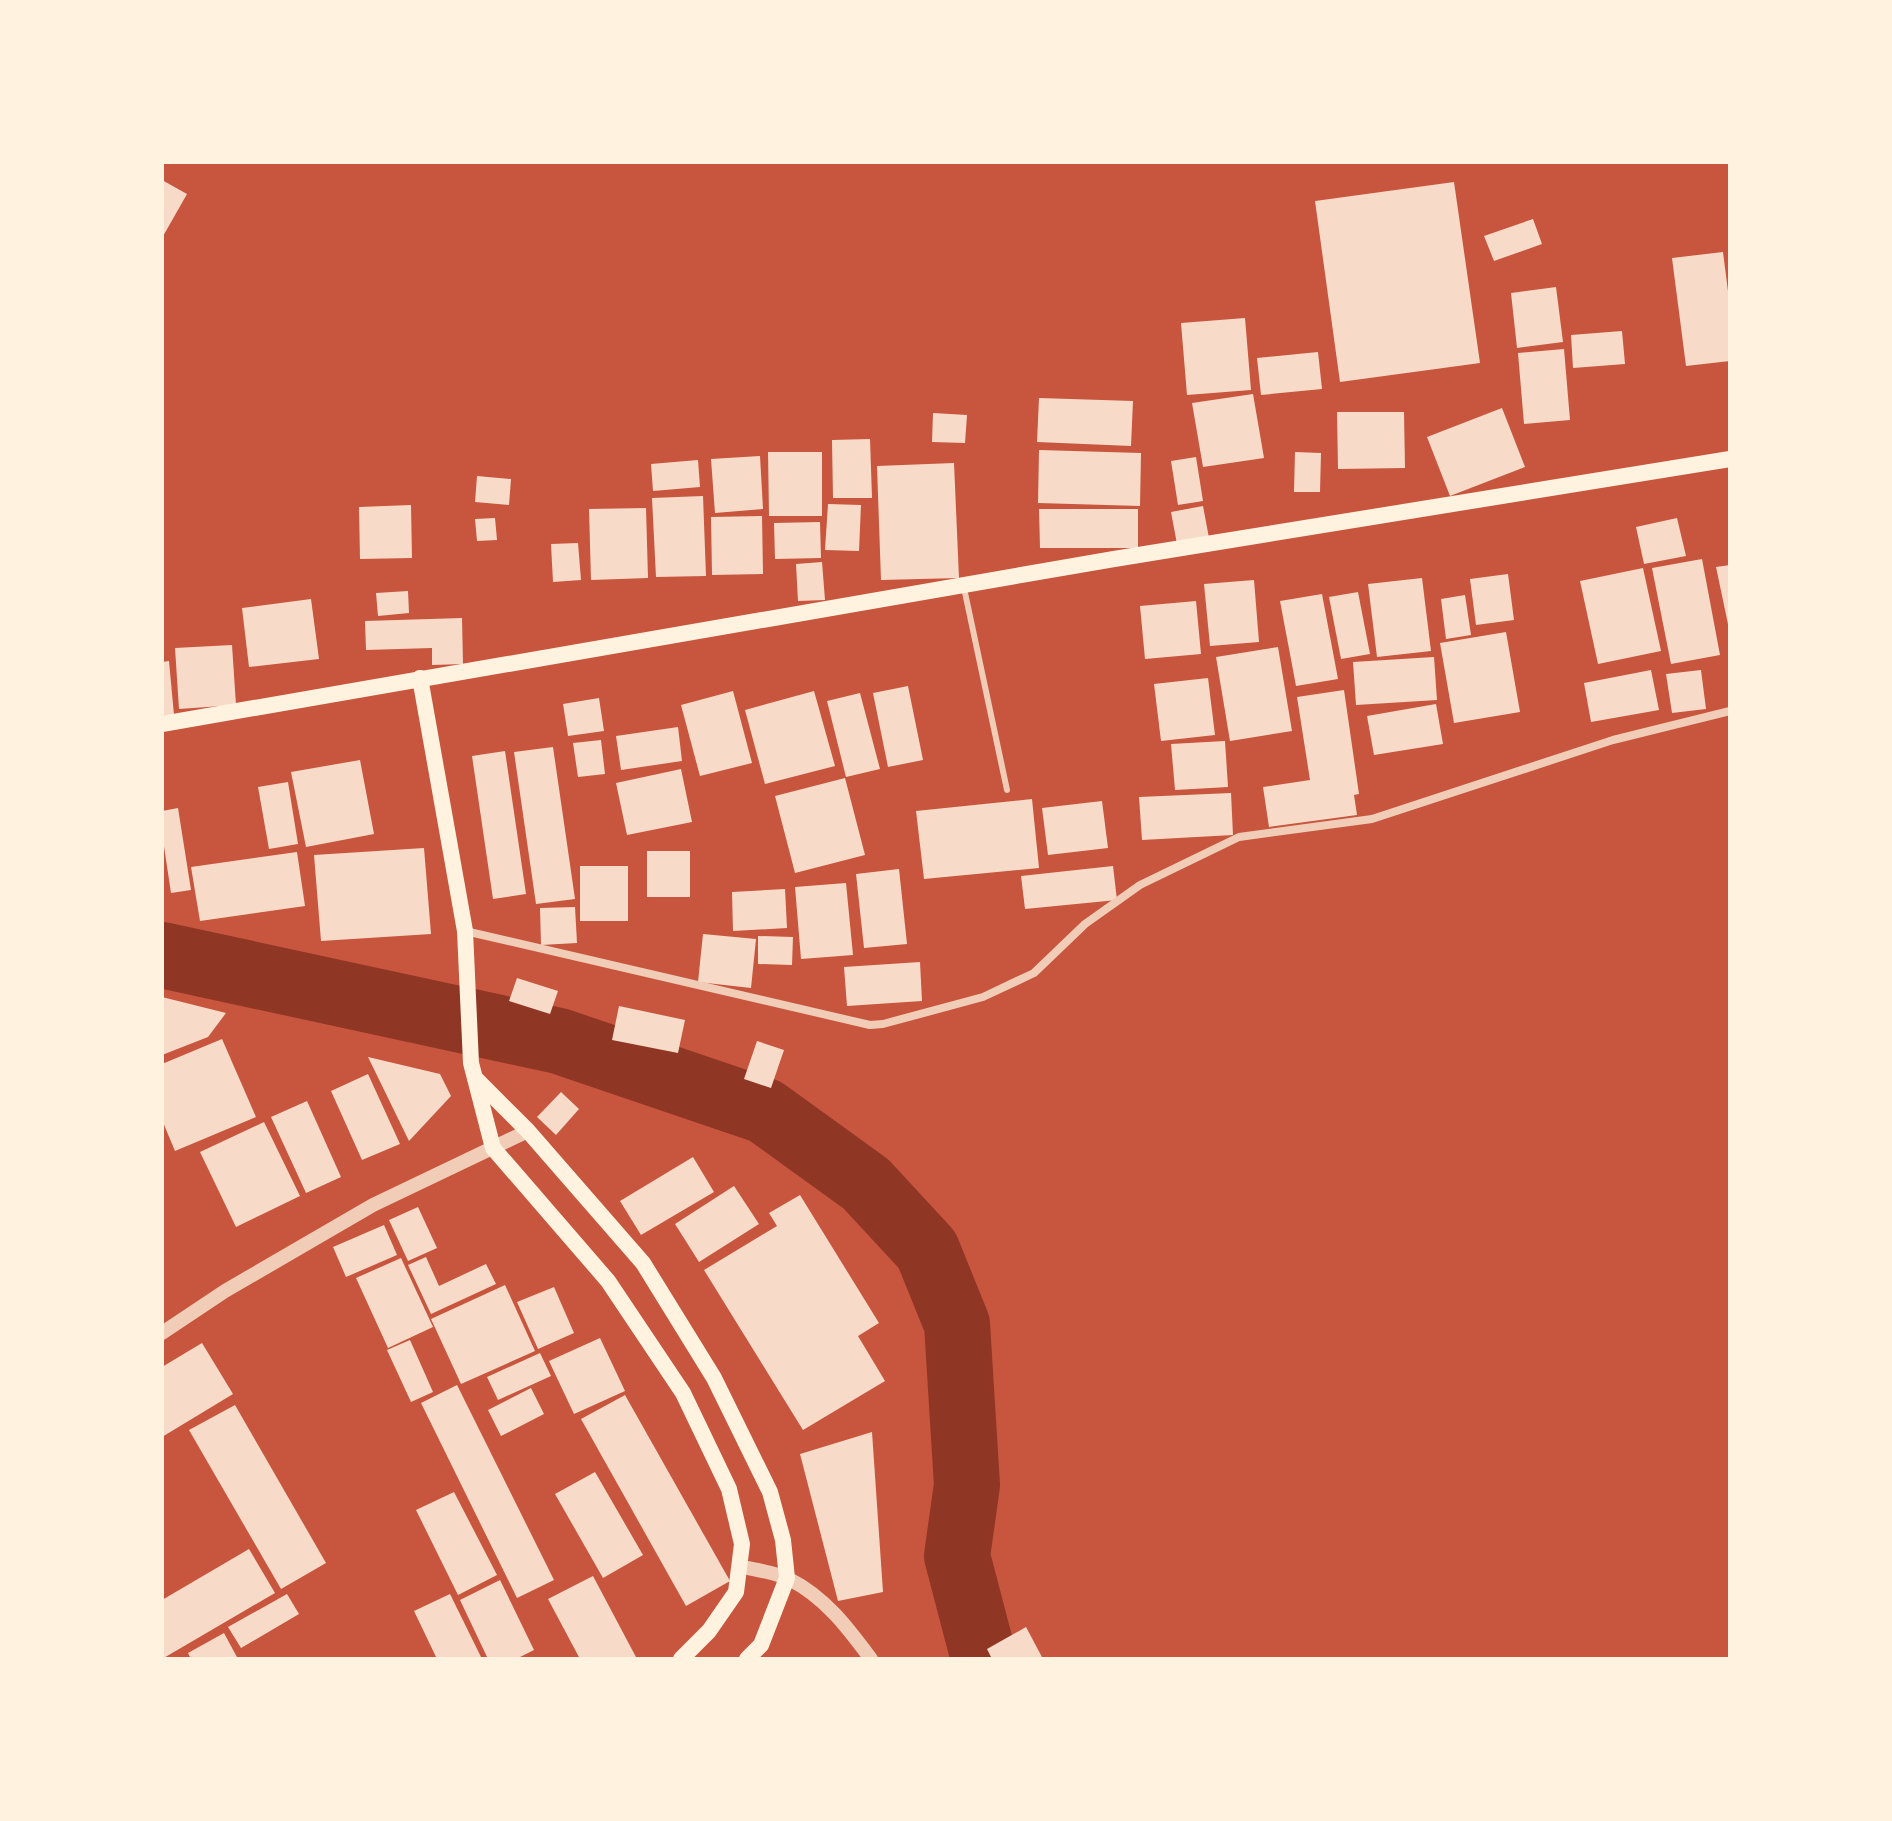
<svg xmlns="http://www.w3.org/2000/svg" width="1892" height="1821" font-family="Raleway,sans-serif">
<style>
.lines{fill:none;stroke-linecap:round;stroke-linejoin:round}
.river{stroke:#8f3625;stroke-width:66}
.building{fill:#f7dbc8}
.service{stroke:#f1ccb7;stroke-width:6}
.minor{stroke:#f1ccb7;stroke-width:8}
.tertiary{stroke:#f1ccb7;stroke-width:14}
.secondary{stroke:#fff3e0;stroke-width:16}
</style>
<rect width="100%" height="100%" fill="#c8553d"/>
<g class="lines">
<path class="river" d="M 162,955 L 559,1041 L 765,1111 L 866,1184 L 927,1250 L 957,1324 L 967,1485 L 957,1556 L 984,1659"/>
</g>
<g class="building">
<path d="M 162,180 L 187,194 L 162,238 Z"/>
<path d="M 1454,182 L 1480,363 L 1340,382 L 1315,201 Z"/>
<path d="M 1533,219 L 1542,244 L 1494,261 L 1484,236 Z"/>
<path d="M 1723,252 L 1730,307 L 1730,361 L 1686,366 L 1672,258 Z"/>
<path d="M 1556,287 L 1563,342 L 1517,348 L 1511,293 Z"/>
<path d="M 1245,318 L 1251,390 L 1187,395 L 1181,323 Z"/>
<path d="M 1622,331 L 1625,364 L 1573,368 L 1571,335 Z"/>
<path d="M 1564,349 L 1570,420 L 1524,424 L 1518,353 Z"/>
<path d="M 1318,352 L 1322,389 L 1261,395 L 1257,358 Z"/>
<path d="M 1253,394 L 1264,458 L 1203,467 L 1192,403 Z"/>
<path d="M 1039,398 L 1133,401 L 1131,446 L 1037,442 Z"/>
<path d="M 1502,408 L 1525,467 L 1450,496 L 1427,437 Z"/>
<path d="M 1337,412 L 1404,412 L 1405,468 L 1338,469 Z"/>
<path d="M 933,413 L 967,415 L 965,443 L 932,442 Z"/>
<path d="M 870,439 L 872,498 L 833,498 L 832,440 Z"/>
<path d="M 1039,450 L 1141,453 L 1140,506 L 1038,503 Z"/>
<path d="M 768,452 L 822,452 L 822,516 L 769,516 Z"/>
<path d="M 1295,452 L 1321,453 L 1320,492 L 1294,492 Z"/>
<path d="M 760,456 L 763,509 L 715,513 L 711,459 Z"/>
<path d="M 1196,457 L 1203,501 L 1178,505 L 1171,461 Z"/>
<path d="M 698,460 L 700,487 L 653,491 L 651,464 Z"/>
<path d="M 954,463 L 959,578 L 881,580 L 877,466 Z"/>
<path d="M 477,476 L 511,479 L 509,505 L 475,502 Z"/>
<path d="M 703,496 L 706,576 L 656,577 L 652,498 Z"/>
<path d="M 828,504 L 861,505 L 859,551 L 825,550 Z"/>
<path d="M 411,505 L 412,558 L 360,559 L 359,507 Z"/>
<path d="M 1203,506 L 1209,538 L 1177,544 L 1171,512 Z"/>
<path d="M 646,508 L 648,578 L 591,580 L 589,509 Z"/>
<path d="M 1039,509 L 1138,509 L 1138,548 L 1040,548 Z"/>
<path d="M 762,516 L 763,574 L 712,575 L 711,517 Z"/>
<path d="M 495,518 L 497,540 L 477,541 L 475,519 Z"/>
<path d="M 1677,518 L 1686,556 L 1644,564 L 1636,527 Z"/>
<path d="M 820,522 L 821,558 L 775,559 L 774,523 Z"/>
<path d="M 578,543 L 581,580 L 553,582 L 551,544 Z"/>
<path d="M 1702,559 L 1720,655 L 1671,664 L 1652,568 Z"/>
<path d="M 822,562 L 825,600 L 798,601 L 796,564 Z"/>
<path d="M 1730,565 L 1730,629 L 1729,629 L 1716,567 Z"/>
<path d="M 1643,568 L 1661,651 L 1598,664 L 1580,581 Z"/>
<path d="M 1508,574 L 1514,620 L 1476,625 L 1470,579 Z"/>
<path d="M 1422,578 L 1431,651 L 1377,657 L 1368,584 Z"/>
<path d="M 1254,580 L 1259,642 L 1210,646 L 1204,584 Z"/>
<path d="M 408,591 L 409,613 L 378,616 L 376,593 Z"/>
<path d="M 1358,592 L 1370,654 L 1341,659 L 1329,597 Z"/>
<path d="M 1322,594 L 1338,679 L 1296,686 L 1280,601 Z"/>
<path d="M 1465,595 L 1471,635 L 1446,639 L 1441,599 Z"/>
<path d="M 311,599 L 319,659 L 249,667 L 242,608 Z"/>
<path d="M 1196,601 L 1201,654 L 1145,659 L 1140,606 Z"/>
<path d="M 462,618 L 463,664 L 432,665 L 432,648 L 366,650 L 365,621 Z"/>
<path d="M 1506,632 L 1520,712 L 1454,723 L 1440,643 Z"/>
<path d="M 232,645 L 236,705 L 179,709 L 175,648 Z"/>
<path d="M 1278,647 L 1292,731 L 1230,741 L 1216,657 Z"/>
<path d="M 1434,657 L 1437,700 L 1356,705 L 1353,662 Z"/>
<path d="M 169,661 L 174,715 L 162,716 L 162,662 Z"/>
<path d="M 1651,670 L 1659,710 L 1591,722 L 1584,683 Z"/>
<path d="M 1701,670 L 1706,709 L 1672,713 L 1666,674 Z"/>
<path d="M 1208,678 L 1215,735 L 1161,741 L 1154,684 Z"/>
<path d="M 908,686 L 923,760 L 888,767 L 873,693 Z"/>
<path d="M 1344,690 L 1359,794 L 1354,795 L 1357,815 L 1269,827 L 1263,787 L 1310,780 L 1297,697 Z"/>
<path d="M 733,691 L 752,763 L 700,776 L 681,705 Z"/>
<path d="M 814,691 L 835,766 L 765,784 L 745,710 Z"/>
<path d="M 860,693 L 880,769 L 846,777 L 827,701 Z"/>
<path d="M 599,698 L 604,731 L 568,736 L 563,704 Z"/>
<path d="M 1436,704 L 1443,744 L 1374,755 L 1367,716 Z"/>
<path d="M 678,727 L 682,761 L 621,770 L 616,736 Z"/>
<path d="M 601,740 L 605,774 L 578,777 L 573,743 Z"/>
<path d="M 1225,741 L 1228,787 L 1175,790 L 1171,744 Z"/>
<path d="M 553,747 L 575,899 L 536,904 L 514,752 Z"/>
<path d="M 505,751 L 526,894 L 493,899 L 472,756 Z"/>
<path d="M 360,760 L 374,834 L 306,847 L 291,772 Z"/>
<path d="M 681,769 L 692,822 L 627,835 L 616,783 Z"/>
<path d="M 845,778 L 865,855 L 795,873 L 775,796 Z"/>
<path d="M 288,782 L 298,844 L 269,849 L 258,787 Z"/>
<path d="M 1231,793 L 1233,835 L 1142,840 L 1139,797 Z"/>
<path d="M 1032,799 L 1039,868 L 924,879 L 916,811 Z"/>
<path d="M 1102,801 L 1108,848 L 1048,855 L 1042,808 Z"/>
<path d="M 178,808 L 191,890 L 171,893 L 162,833 L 162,811 Z"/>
<path d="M 424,848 L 431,934 L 321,941 L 314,855 Z"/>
<rect x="647" y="851" width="43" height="46"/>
<path d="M 297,852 L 305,906 L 200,921 L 191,867 Z"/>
<rect x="580" y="866" width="48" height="55"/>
<path d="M 1113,866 L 1117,900 L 1025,909 L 1021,876 Z"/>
<path d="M 899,869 L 907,944 L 864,948 L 856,874 Z"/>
<path d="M 846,883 L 853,955 L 801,959 L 795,887 Z"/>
<path d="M 785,889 L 787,928 L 733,931 L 732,892 Z"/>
<path d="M 575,907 L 577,943 L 541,945 L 540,908 Z"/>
<path d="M 703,934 L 756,939 L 751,988 L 698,982 Z"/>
<path d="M 758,936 L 793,937 L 792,965 L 758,964 Z"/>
<path d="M 920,962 L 922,1001 L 847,1006 L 844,967 Z"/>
<path d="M 517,978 L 558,991 L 550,1014 L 509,1001 Z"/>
<path d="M 162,997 L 226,1013 L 208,1037 L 162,1055 Z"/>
<path d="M 619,1006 L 685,1020 L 678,1053 L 612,1040 Z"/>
<path d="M 222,1039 L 256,1117 L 175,1151 L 162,1120 L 162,1064 Z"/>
<path d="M 757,1041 L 784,1050 L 771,1088 L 744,1079 Z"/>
<path d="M 368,1057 L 440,1074 L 451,1096 L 409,1141 Z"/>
<path d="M 368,1074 L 400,1144 L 362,1160 L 331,1091 Z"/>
<path d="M 561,1092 L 579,1109 L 556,1135 L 537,1117 Z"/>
<path d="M 307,1101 L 341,1177 L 306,1193 L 271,1117 Z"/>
<path d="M 264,1122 L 300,1196 L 236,1227 L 200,1152 Z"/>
<path d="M 693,1157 L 714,1192 L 641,1235 L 620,1201 Z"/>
<path d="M 734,1186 L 759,1224 L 699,1262 L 675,1224 Z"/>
<path d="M 800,1195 L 879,1323 L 858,1336 L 885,1381 L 803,1430 L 704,1270 L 777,1226 L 769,1213 Z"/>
<path d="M 418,1207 L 437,1248 L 408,1261 L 389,1220 Z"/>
<path d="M 384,1225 L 397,1255 L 346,1277 L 333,1247 Z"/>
<path d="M 426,1257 L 439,1286 L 486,1264 L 496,1284 L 431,1314 L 408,1265 Z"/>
<path d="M 401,1258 L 433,1327 L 388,1348 L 356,1278 Z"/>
<path d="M 505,1285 L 535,1351 L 461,1384 L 431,1319 Z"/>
<path d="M 554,1287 L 574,1333 L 538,1349 L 517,1302 Z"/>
<path d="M 600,1338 L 625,1391 L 574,1414 L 549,1361 Z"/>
<path d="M 410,1340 L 433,1392 L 411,1402 L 387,1350 Z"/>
<path d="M 202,1343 L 233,1394 L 162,1437 L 162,1367 Z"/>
<path d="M 540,1353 L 551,1376 L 498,1400 L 487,1377 Z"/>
<path d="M 457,1385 L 554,1580 L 517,1598 L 421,1403 Z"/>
<path d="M 531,1388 L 544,1414 L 501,1436 L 488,1410 Z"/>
<path d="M 625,1395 L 730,1581 L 686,1606 L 581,1419 Z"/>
<path d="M 235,1405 L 326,1563 L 281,1589 L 189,1430 Z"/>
<path d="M 872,1432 L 883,1592 L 838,1601 L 800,1454 Z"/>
<path d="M 595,1472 L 643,1555 L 603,1578 L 555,1494 Z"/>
<path d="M 454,1492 L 497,1575 L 458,1595 L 416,1510 Z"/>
<path d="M 249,1549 L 275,1593 L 162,1659 L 162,1600 Z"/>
<path d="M 593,1576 L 637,1659 L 580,1659 L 548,1599 Z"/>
<path d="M 500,1580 L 534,1650 L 516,1659 L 488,1659 L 460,1600 Z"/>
<path d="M 287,1594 L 299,1614 L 241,1648 L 228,1627 Z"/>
<path d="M 450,1594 L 482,1659 L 437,1659 L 414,1611 Z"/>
<path d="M 1026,1627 L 1043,1659 L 992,1659 L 987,1649 Z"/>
<path d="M 224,1633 L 238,1659 L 191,1659 L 188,1653 Z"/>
</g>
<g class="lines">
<path class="service" d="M 964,588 L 1007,790"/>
<path class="minor" d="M 465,931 L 870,1025 L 883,1024 L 983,997 L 1034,973 L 1085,924 L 1140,885 L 1239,837 L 1372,819 L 1613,740 L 1730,711"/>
<g class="tertiary">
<path d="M 162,1333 L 225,1291 L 373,1205 L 528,1131"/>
<path d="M 739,1566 C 755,1570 774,1572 789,1579 C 825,1597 848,1628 871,1659"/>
</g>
<g class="secondary">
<path d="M 420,678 L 465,931 L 471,1063 L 493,1148 L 608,1281 L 683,1393 L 729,1489 L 742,1544 L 736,1592 L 709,1631 L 681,1659"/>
<path d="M 162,724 L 1114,559 L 1730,459"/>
<path d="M 475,1078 L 528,1131 L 643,1263 L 714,1378 L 770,1492 L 783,1540 L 787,1578 L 761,1645 L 747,1659"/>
</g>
</g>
<rect width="1892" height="1821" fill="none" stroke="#fff3e0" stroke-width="328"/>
</svg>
